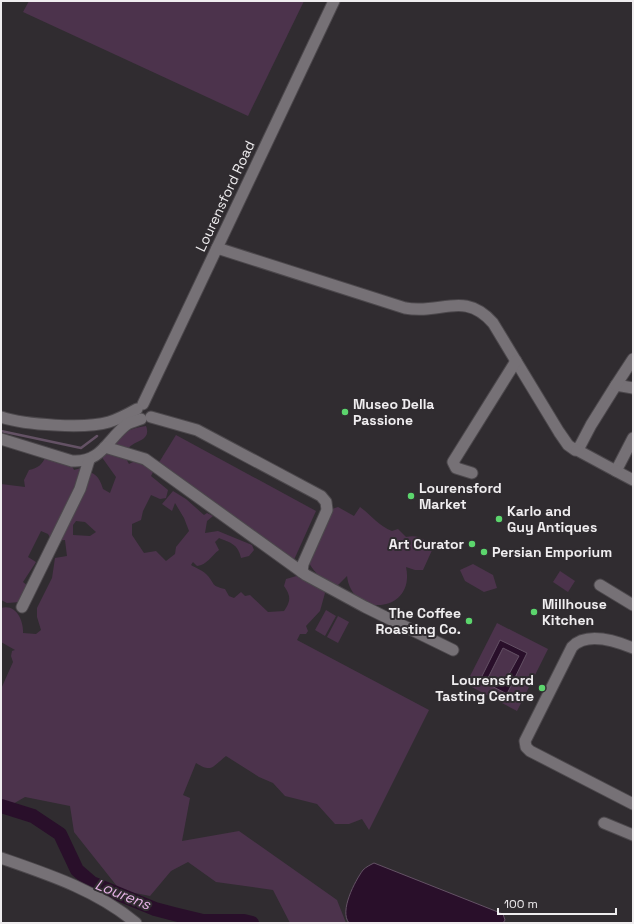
<svg xmlns="http://www.w3.org/2000/svg" width="634" height="924" font-family="'Space Grotesk',sans-serif">
<style>
.green{fill:#4c334c;fill-rule:evenodd}
.water{fill:#290f2a;stroke:#645265;fill-rule:evenodd}
.lines{fill:none;stroke-linecap:round;stroke-linejoin:round}
.stream{stroke:#645265;stroke-width:2.5}
.river{stroke:#290f2a;stroke-width:14}
.minor-casing{stroke:#4c484c;stroke-width:13}
.minor{stroke:#767176;stroke-width:11}
.poi-dot{fill:#5cd56d;stroke:#302c30;stroke-width:1.5}
.labels{text-anchor:middle;dominant-baseline:central;stroke-width:4;stroke-linejoin:round;paint-order:stroke}
.street-label{font-size:14px;fill:#efedef;stroke:#302c30}
.poi-label{font-size:14px;font-weight:bold;fill:#efedef;stroke:#302c30;text-anchor:start}
.water-label{font-size:15px;font-style:italic;fill:#e6b2e6;stroke:#302c30}
</style>
<rect width="100%" height="100%" fill="#302c30"/>
<g class="green">
<path d="M 29,1 L 304,1 L 248,116 L 23,12 Z"/>
<path d="M 146,426 C 151,439 139,440 132,445 C 128,447 126,452 124,455 L 129,464 L 137,460 L 153,472 L 151,476 L 168,490 L 166,498 L 160,499 L 151,495 L 143,511 L 141,520 L 132,524 L 132,535 L 144,553 L 156,551 L 166,561 L 175,554 L 176,547 L 189,531 L 184,518 L 175,503 L 172,511 L 162,504 L 173,491 L 186,499 L 204,515 L 207,513 L 213,516 L 207,521 L 205,533 L 218,531 L 252,545 L 254,550 L 249,556 L 241,558 C 238,544 231,543 219,538 L 215,542 L 219,550 C 211,556 207,565 197,566 L 193,562 L 191,565 C 196,568 204,571 208,576 C 215,584 211,586 225,589 L 229,596 L 234,598 L 241,592 L 245,596 L 250,595 L 268,612 L 284,611 C 291,601 291,596 284,586 L 286,579 L 300,575 L 322,588 L 325,593 L 320,611 L 306,626 L 308,631 L 306,634 L 300,634 L 297,640 L 429,710 L 369,830 L 362,819 L 349,824 L 335,824 L 317,804 L 285,796 L 273,783 L 259,777 L 226,756 C 212,767 212,773 196,763 L 183,795 L 190,798 L 182,841 L 239,831 L 337,900 L 346,923 L 290,923 L 273,890 L 216,882 L 188,862 L 171,871 L 150,896 L 120,890 L 74,832 L 70,806 L 25,797 L 11,805 L 1,802 L 1,689 L 13,662 L 11,656 L 12,651 L 15,650 L 1,642 L 1,608 C 16,603 24,621 23,633 L 36,634 L 41,630 L 37,617 L 37,608 L 52,578 L 55,558 L 67,556 L 65,540 L 52,541 L 48,534 L 41,531 L 28,557 L 36,562 L 23,582 L 28,586 L 21,602 L 7,603 L 1,600 L 1,484 L 25,487 L 24,480 L 29,470 C 38,468 42,465 46,456 L 72,466 L 74,470 L 81,468 C 95,474 99,475 103,489 L 110,493 L 116,477 L 101,456 C 116,440 122,429 146,426 ZM 76,521 L 85,522 L 96,532 L 90,536 L 73,535 L 73,525 Z"/>
<path d="M 176,435 L 316,511 L 293,562 L 158,464 Z"/>
<path d="M 338,507 L 354,516 L 360,507 C 371,515 379,526 392,531 L 398,529 L 406,537 C 418,534 425,539 433,548 L 423,570 L 415,570 L 406,567 C 416,613 352,619 347,576 L 337,586 C 324,581 316,575 309,563 L 332,509 Z"/>
<path d="M 473,564 L 493,575 L 497,588 L 484,592 L 465,581 L 460,570 Z"/>
<path d="M 560,571 L 575,581 L 568,592 L 553,582 Z"/>
<path d="M 326,610 L 336,616 L 325,636 L 315,630 Z"/>
<path d="M 338,616 L 349,622 L 338,643 L 327,637 Z"/>
<path d="M 497,623 L 548,649 L 517,711 L 466,684 Z"/>
</g>
<g class="water">
<path d="M 500,640 L 527,653 L 507,694 L 480,680 ZM 503,648 L 519,656 L 503,685 L 488,678 Z"/>
<path d="M 374,863 L 503,914 L 505,920 L 503,923 L 349,923 C 339,911 355,881 363,870 C 366,867 370,865 374,863 Z"/>
</g>
<g class="lines">
<path class="stream" d="M 1,431 L 81,448 L 97,436"/>
<path class="river" d="M 1,806 L 33,816 L 60,834 L 77,870 L 92,883 L 155,909 L 174,914 L 203,921 L 244,921 L 252,923"/>
<g class="minor-casing">
<g id="minor">
<path d="M 217,248 L 405,308 C 441,315 464,290 493,323 L 559,432 L 568,445 L 575,450 L 580,446 L 591,425 L 616,385 L 633,388"/>
<path d="M 616,385 L 633,359"/>
<path d="M 143,404 L 334,1"/>
<path d="M 1,417 C 25,425 85,429 109,422 C 119,419 128,414 137,409"/>
<path d="M 151,417 L 197,430 L 321,496 L 326,502 L 327,510 L 303,564 L 302,572"/>
<path d="M 1,439 L 72,461 C 101,463 107,440 126,425 C 130,422 136,421 141,419"/>
<path d="M 105,447 L 145,459 L 306,575 L 365,607 L 453,650"/>
<path d="M 577,450 L 616,471 L 633,438"/>
<path d="M 616,471 L 633,480"/>
<path d="M 472,473 L 456,468 L 453,462 L 516,361"/>
<path d="M 600,585 L 633,605"/>
<path d="M 22,607 L 80,489 L 89,460"/>
<path d="M 633,648 C 616,641 587,631 572,647 L 525,741 L 526,747 L 530,751 L 633,804"/>
<path d="M 604,823 L 633,835"/>
<path d="M 1,858 C 50,875 96,890 136,923"/>
</g>
</g>
<use href="#minor" class="minor"/>
</g>
<g class="poi-dot">
<circle cx="345" cy="412" r="4"/>
<circle cx="411" cy="496" r="4"/>
<circle cx="499" cy="519" r="4"/>
<circle cx="472" cy="544" r="4"/>
<circle cx="484" cy="552" r="4"/>
<circle cx="534" cy="612" r="4"/>
<circle cx="469" cy="621" r="4"/>
<circle cx="542" cy="688" r="4"/>
</g>
<g class="labels">
<g class="street-label">
<text transform="translate(225 196) rotate(-65)">Lourensford Road</text>
</g>
<g class="poi-label">
<text x="353" y="404">Museo Della<tspan x="353" dy="16">Passione</tspan></text>
<text x="419" y="488">Lourensford<tspan x="419" dy="16">Market</tspan></text>
<text x="507" y="511">Karlo and<tspan x="507" dy="16">Guy Antiques</tspan></text>
<text x="464" y="544" text-anchor="end">Art Curator</text>
<text x="492" y="552">Persian Emporium</text>
<text x="542" y="604">Millhouse<tspan x="542" dy="16">Kitchen</tspan></text>
<text x="461" y="613" text-anchor="end">The Coffee<tspan x="461" dy="16">Roasting Co.</tspan></text>
<text x="534" y="680" text-anchor="end">Lourensford<tspan x="534" dy="16">Tasting Centre</tspan></text>
</g>
<g class="water-label">
<text transform="translate(123 894) rotate(22)">Lourens</text>
</g>
</g>
<rect width="634" height="924" fill="none" stroke="#efedef" stroke-width="4"/>
<path d="M498 908v6h118v-6" fill="none" stroke="#efedef" stroke-width="2"/>
<text x="504" y="908" font-size="12" fill="#efedef" stroke="#302c30" stroke-width="3" paint-order="stroke">100 m</text>
</svg>
